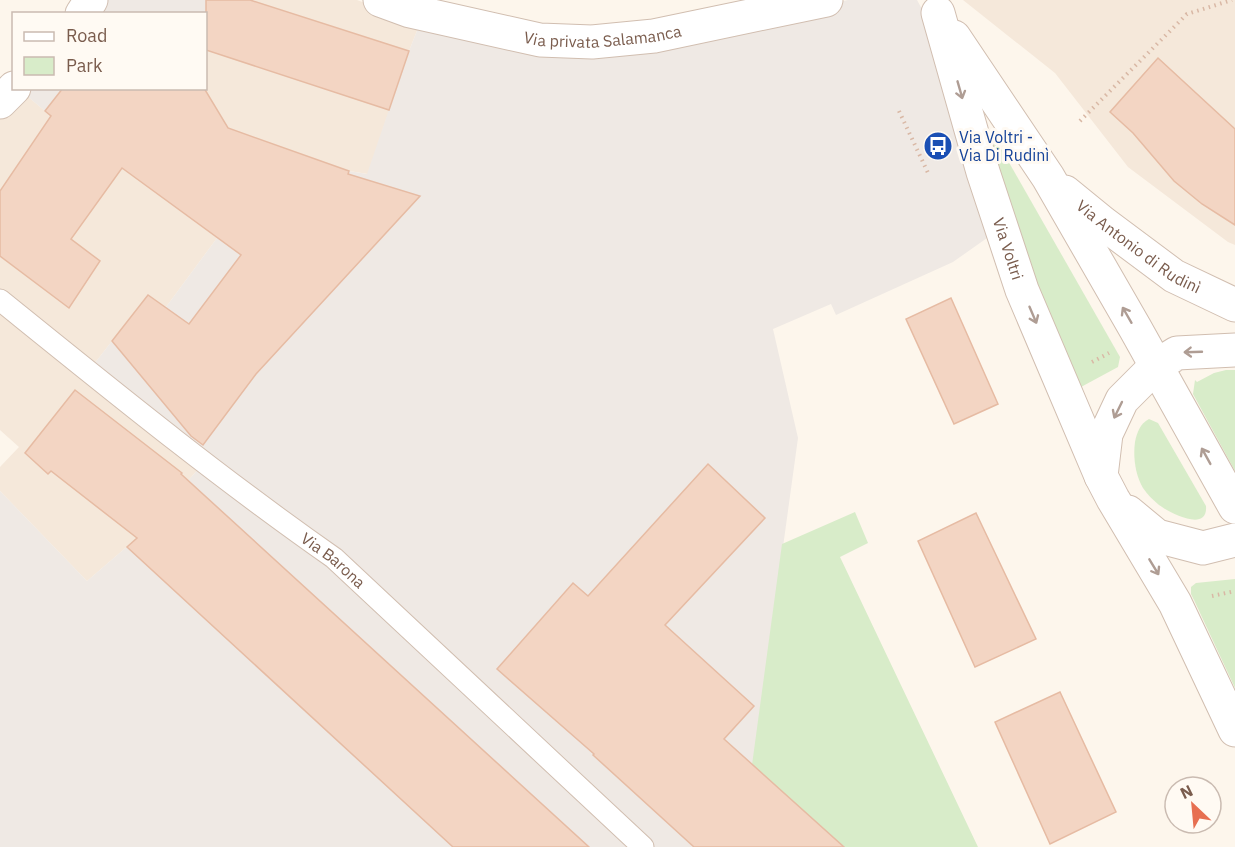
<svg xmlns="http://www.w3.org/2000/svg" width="1235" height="847" font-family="'IBM Plex Sans',sans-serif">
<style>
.residential{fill:#f5e8da}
.industrial{fill:#efe9e4}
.green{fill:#d8ecc9}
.building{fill:#f3d5c3;stroke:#e6bba3;stroke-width:1.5}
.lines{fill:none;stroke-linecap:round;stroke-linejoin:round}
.lane-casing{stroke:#d1beb0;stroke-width:23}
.street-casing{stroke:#d1beb0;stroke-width:35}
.path{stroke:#d9b8a5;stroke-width:4;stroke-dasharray:1.5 4.5;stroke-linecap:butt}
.lane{stroke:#fff;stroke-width:21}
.street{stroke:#fff;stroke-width:33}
.oneway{stroke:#af9d94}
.labels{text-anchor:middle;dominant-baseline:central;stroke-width:6;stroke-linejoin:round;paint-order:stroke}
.street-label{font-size:16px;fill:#7a5c4d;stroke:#fffaf3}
.transit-label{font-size:16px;fill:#164399;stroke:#fffaf3;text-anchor:start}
</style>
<rect width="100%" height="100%" fill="#fdf6ec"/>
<g class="residential">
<path d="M 220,0 L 357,0 L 420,23 L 409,51 L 368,174 L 349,171 L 228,128 L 204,89 L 206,88 L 206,37 Z"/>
<path d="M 963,0 L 1235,0 L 1235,245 L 1228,242 L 1128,167 L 1055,73 Z"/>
<path d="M 21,91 L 45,111 L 217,238 L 166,307 L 148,295 L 94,364 L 209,457 L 137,538 L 87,581 L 0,491 L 0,467 L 19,447 L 0,430 L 0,112 Z"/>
</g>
<g class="industrial">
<path d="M 99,0 L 220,0 L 206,37 L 206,14 L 90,14 Z"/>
<path d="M 848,0 L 917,0 L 945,51 L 987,238 L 953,262 L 836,315 L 831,304 L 773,329 L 798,438 L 753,765 L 818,847 L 0,847 L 0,491 L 87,581 L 137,538 L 209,457 L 94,364 L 148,295 L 166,307 L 217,238 L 45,111 L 21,91 L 23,89 L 204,89 L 228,128 L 349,171 L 367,174 L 409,51 L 420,23 L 664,43 Z"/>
</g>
<g class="green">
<path d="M 995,144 L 999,145 L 1120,357 L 1118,367 L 1081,387 L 1074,384 L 1039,301 L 991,146 Z"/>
<path d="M 1226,370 L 1235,370 L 1235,471 L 1193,394 L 1195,380 L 1197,382 L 1214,373 Z"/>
<path d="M 1149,419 L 1158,423 L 1206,506 C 1208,533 1170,513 1159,505 C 1153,500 1147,494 1143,488 C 1135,475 1133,456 1135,442 C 1137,432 1140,424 1149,419 Z"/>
<path d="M 855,512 L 868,543 L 840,557 L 978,847 L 818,847 L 752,765 L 782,544 Z"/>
<path d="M 1235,579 L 1235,688 L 1194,600 L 1191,594 L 1191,587 L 1196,583 Z"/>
</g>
<g class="building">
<path d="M 206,0 L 250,0 L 409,51 L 389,110 L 206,50 Z"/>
<path d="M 1158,58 L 1235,129 L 1235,225 L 1202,204 L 1174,181 L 1133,133 L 1110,112 Z"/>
<path d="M 63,88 L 204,88 L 228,128 L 349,171 L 348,174 L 420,196 L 256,374 L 203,445 L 191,436 L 112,341 L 148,295 L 189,324 L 241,255 L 122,168 L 71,239 L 100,261 L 69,308 L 0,256 L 0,191 L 51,116 L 45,111 Z"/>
<path d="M 951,298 L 998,404 L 954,424 L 906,319 Z"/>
<path d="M 75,390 L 182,473 L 181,474 L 589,847 L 453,847 L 127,547 L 137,538 L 51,471 L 48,474 L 25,453 Z"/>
<path d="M 708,464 L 765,518 L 665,625 L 754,706 L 724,739 L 844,847 L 694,847 L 593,755 L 594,754 L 497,669 L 573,583 L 588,596 Z"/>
<path d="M 976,513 L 1036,639 L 975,667 L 918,541 Z"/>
<path d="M 1060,692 L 1116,812 L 1050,844 L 995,722 Z"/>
</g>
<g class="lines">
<g class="lane-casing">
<g id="lane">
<path id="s1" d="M 0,300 C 109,388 218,477 334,558 L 643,847"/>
</g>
</g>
<g class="street-casing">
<g id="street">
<path id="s2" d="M 380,0 L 410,11 L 540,40 L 592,42 L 654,36 L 826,0"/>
<path id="s3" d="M 938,13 L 983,172 L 1022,290 L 1101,476 L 1113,499 L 1175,603 L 1235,730"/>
<path d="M 82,14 L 91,0"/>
<path d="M 954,37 L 1048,177 L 1135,328 L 1235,507"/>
<path d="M 0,102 L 14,88"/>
<path id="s4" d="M 1065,192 L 1103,223 L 1174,276 L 1235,305"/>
<path d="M 1101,476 L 1106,434 L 1122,400 L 1156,366 L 1177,353 L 1235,350"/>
<path d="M 1128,512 L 1157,536 L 1203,548 L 1235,540"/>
</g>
</g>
<g class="path">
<path d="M 899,111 L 929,175"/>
<path d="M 1080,121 L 1187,14 L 1232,0"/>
<path d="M 1092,362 L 1109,353"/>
<path d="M 1212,596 L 1235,591"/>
</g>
<use href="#lane" class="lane"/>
<use href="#street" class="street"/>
</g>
<defs><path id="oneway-shaft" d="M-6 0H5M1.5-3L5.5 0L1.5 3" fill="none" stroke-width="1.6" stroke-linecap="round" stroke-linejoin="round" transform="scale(1.5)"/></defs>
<g class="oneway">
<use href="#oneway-shaft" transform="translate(960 90) rotate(74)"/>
<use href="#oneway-shaft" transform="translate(1033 315) rotate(67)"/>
<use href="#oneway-shaft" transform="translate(1127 315) rotate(-120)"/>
<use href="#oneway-shaft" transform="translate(1193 352) rotate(178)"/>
<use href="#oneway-shaft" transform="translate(1118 410) rotate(116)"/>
<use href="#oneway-shaft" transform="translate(1206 456) rotate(-119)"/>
<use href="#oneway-shaft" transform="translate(1154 567) rotate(59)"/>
</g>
<defs>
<g id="bus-disc" transform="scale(1.5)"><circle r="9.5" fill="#1a4fb4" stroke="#fffaf3"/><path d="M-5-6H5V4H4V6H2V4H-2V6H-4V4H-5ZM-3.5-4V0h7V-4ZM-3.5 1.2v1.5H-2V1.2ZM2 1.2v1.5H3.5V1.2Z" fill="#fff"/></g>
</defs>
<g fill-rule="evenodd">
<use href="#bus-disc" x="938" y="146"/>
</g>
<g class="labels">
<g class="street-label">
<text stroke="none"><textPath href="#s2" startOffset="228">Via privata Salamanca</textPath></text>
<text stroke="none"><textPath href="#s4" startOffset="92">Via Antonio di Rudinì</textPath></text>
<text stroke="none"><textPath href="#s3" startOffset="246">Via Voltri</textPath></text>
<text stroke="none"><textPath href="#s1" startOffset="423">Via Barona</textPath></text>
</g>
<g class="transit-label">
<text x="959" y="137">Via Voltri -<tspan x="959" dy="18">Via Di Rudinì</tspan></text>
</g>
</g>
<rect x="12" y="12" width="195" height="78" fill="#fffaf3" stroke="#cabbb1" stroke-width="1.5"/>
<rect x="24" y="32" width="30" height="9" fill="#ffffff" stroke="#cabbb1" stroke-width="1.5"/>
<text x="66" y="42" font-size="18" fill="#7a5c4d">Road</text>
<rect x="24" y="57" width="30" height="18" fill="#d8ecc9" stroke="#cabbb1" stroke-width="1.5"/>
<text x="66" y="72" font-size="18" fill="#7a5c4d">Park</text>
<g transform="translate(1193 805) rotate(334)"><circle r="28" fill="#fffaf3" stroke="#cabbb1" stroke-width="1.5"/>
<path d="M0-4.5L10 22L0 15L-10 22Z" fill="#e76f51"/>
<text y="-9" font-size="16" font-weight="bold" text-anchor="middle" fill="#7a5c4d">N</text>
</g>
</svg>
